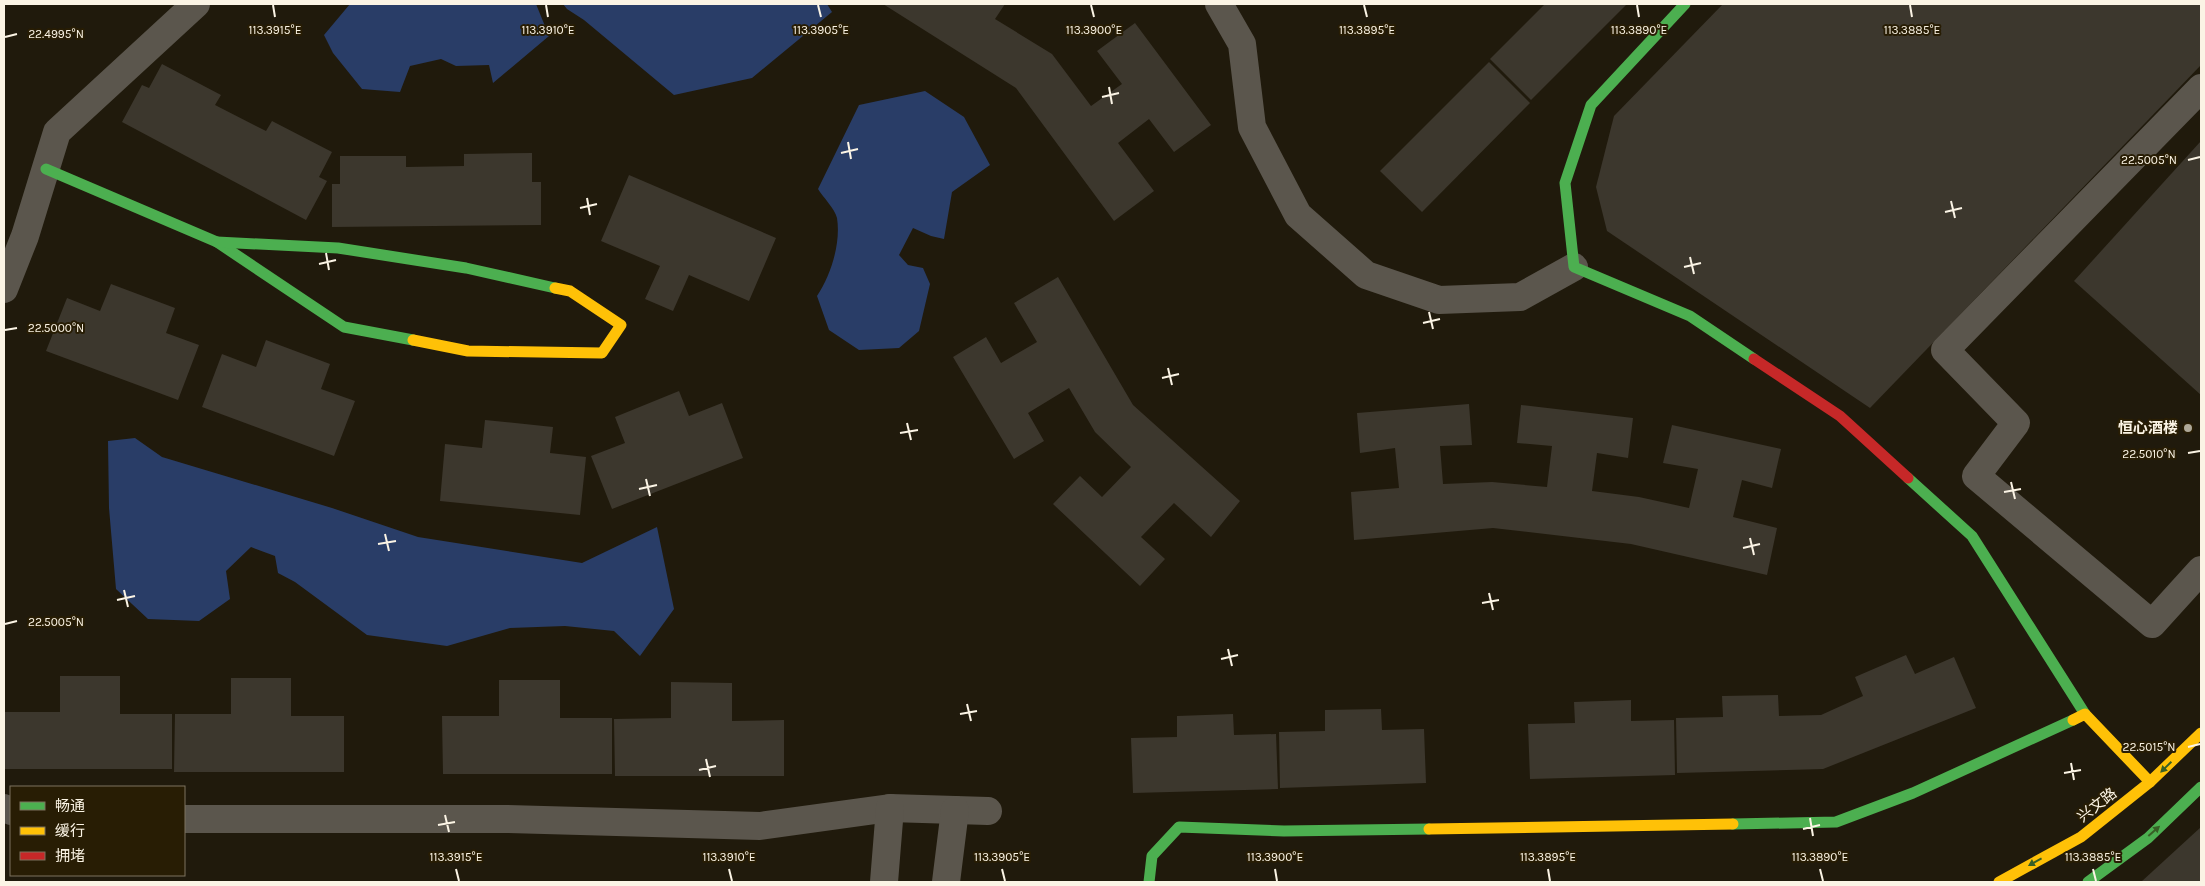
<svg xmlns="http://www.w3.org/2000/svg" width="2205" height="886" font-family="Karla,'Noto Sans SC',sans-serif">
<style>
.water{fill:#293d67}
.building{fill:#3c372d}
.lines{fill:none;stroke-linecap:round;stroke-linejoin:round}
.street{stroke:#5b564d;stroke-width:28}
.fast{stroke:#4caf50;stroke-width:11}
.slow{stroke:#ffc107;stroke-width:11}
.jam{stroke:#c62828;stroke-width:11}
.oneway{fill:#385f26}
.ticks{fill:none;stroke:#fbf4e5;stroke-width:2}
.poi-dot{fill:#aea899;stroke:#281d04;stroke-width:2}
.labels{text-anchor:middle;dominant-baseline:central;stroke-width:4;stroke-linejoin:round;paint-order:stroke}
.poi-label{font-size:15px;font-weight:bold;fill:#fbf4e5;stroke:#281d04;text-anchor:end}
.street-label{font-size:15px;fill:#fbf4e5;stroke:#281d04}
.ticks-label{font-size:12px;text-anchor:middle;fill:#fbf4e5;stroke:#281d04;stroke-width:4;stroke-linejoin:round;paint-order:stroke}
</style>
<rect width="100%" height="100%" fill="#201a0c"/>
<g class="water">
<path d="M 350,4 L 536,4 L 549,36 L 493,83 L 489,65 L 456,66 L 441,59 L 410,66 L 400,92 L 362,89 L 333,53 L 324,35 Z"/>
<path d="M 563,4 L 827,4 L 832,12 L 752,78 L 674,95 L 584,20 L 567,9 Z"/>
<path d="M 925,91 L 964,117 L 990,165 L 952,192 L 944,239 L 931,236 L 913,228 L 899,255 L 908,265 L 923,268 L 930,284 L 919,331 L 899,348 L 859,350 L 829,330 L 817,296 C 831,275 841,243 837,218 C 835,209 823,197 818,189 L 859,105 Z"/>
<path d="M 135,438 L 162,457 L 332,508 L 418,537 L 582,563 L 657,527 L 674,609 L 640,656 L 614,631 L 565,626 L 510,628 L 447,646 L 367,635 L 295,582 L 278,573 L 275,556 L 251,547 L 226,571 L 230,599 L 199,621 L 148,619 L 116,589 L 109,508 L 108,441 Z"/>
</g>
<g class="building">
<path d="M 883,4 L 1005,4 L 995,19 L 1052,54 L 1091,106 L 1122,84 L 1097,51 L 1135,23 L 1211,125 L 1174,152 L 1149,119 L 1118,143 L 1154,191 L 1114,221 L 1016,88 Z"/>
<path d="M 1545,4 L 1627,4 L 1531,100 L 1490,59 Z"/>
<path d="M 1723,4 L 2201,4 L 2201,65 L 1870,408 L 1607,231 L 1596,187 L 1614,116 Z"/>
<path d="M 1489,62 L 1530,103 L 1422,212 L 1380,171 Z"/>
<path d="M 162,64 L 221,95 L 215,105 L 266,131 L 272,121 L 332,152 L 319,177 L 327,181 L 306,220 L 122,122 L 142,85 L 149,88 Z"/>
<path d="M 2201,141 L 2201,395 L 2074,281 Z"/>
<path d="M 532,153 L 532,182 L 541,182 L 541,225 L 332,227 L 332,184 L 340,184 L 340,156 L 406,156 L 406,167 L 464,166 L 464,154 Z"/>
<path d="M 629,175 L 776,238 L 749,301 L 689,275 L 673,311 L 645,299 L 660,266 L 601,241 Z"/>
<path d="M 1058,277 L 1133,405 L 1240,501 L 1211,537 L 1174,503 L 1141,537 L 1165,559 L 1140,586 L 1053,504 L 1080,476 L 1102,497 L 1131,467 L 1095,432 L 1069,388 L 1028,413 L 1044,441 L 1014,459 L 953,357 L 986,337 L 1001,363 L 1037,342 L 1014,303 Z"/>
<path d="M 111,284 L 175,308 L 166,333 L 199,345 L 178,400 L 46,351 L 67,298 L 100,311 Z"/>
<path d="M 266,340 L 330,364 L 321,389 L 355,401 L 334,456 L 202,407 L 222,354 L 256,367 Z"/>
<path d="M 679,391 L 689,416 L 722,403 L 743,458 L 612,509 L 591,456 L 625,443 L 615,417 Z"/>
<path d="M 1469,404 L 1472,445 L 1440,446 L 1443,484 L 1492,482 L 1547,487 L 1552,446 L 1517,443 L 1521,405 L 1633,418 L 1628,458 L 1597,453 L 1592,491 L 1639,497 L 1689,508 L 1698,469 L 1663,463 L 1672,425 L 1781,449 L 1772,488 L 1742,480 L 1733,517 L 1777,528 L 1767,575 L 1631,544 L 1493,528 L 1354,540 L 1351,492 L 1399,488 L 1395,448 L 1360,453 L 1357,413 Z"/>
<path d="M 485,420 L 553,427 L 550,453 L 586,457 L 580,515 L 440,501 L 445,444 L 482,448 Z"/>
<path d="M 1906,655 L 1915,674 L 1954,657 L 1976,708 L 1823,769 L 1677,773 L 1676,718 L 1723,717 L 1722,696 L 1778,695 L 1779,716 L 1821,715 L 1863,696 L 1855,677 Z"/>
<path d="M 60,676 L 120,676 L 120,714 L 172,714 L 172,769 L 4,769 L 4,712 L 60,712 Z"/>
<path d="M 231,678 L 291,678 L 291,716 L 344,716 L 344,772 L 174,772 L 175,714 L 231,714 Z"/>
<path d="M 499,680 L 560,680 L 560,718 L 612,718 L 612,774 L 443,774 L 442,716 L 499,716 Z"/>
<path d="M 671,682 L 732,683 L 732,721 L 784,720 L 784,776 L 615,776 L 614,719 L 671,718 Z"/>
<path d="M 1631,700 L 1631,721 L 1674,720 L 1675,775 L 1530,779 L 1528,724 L 1575,723 L 1574,702 Z"/>
<path d="M 1381,709 L 1382,730 L 1424,729 L 1426,783 L 1280,788 L 1279,732 L 1325,731 L 1325,710 Z"/>
<path d="M 1233,714 L 1234,735 L 1276,734 L 1278,789 L 1133,793 L 1131,738 L 1177,737 L 1177,716 Z"/>
<path d="M 2201,827 L 2201,882 L 2141,882 Z"/>
</g>
<g class="lines">
<g class="street">
<path d="M 1219,4 L 1242,44 L 1252,127 L 1298,215 L 1366,275 L 1439,300 L 1520,297 L 1574,267"/>
<path d="M 2201,88 L 1945,350 L 2016,423 L 1976,476 L 2152,624 L 2201,570"/>
<path d="M 4,289 L 25,236 L 57,132 L 196,4"/>
<path d="M 4,808 L 11,811"/>
<path d="M 184,819 L 506,819 L 760,826 L 890,808 L 988,811"/>
<path d="M 884,882 L 890,808"/>
<path d="M 946,882 L 955,810"/>
</g>
<g class="fast">
<path d="M 1685,4 L 1591,105 L 1565,183 L 1574,267 L 1690,316 L 1754,359"/>
<path d="M 46,169 L 217,242 L 344,327 L 413,340"/>
<path d="M 217,242 L 338,248 L 466,268 L 555,288"/>
<path d="M 1908,478 L 1972,536 L 2085,714"/>
<path d="M 1733,824 L 1836,822 L 1913,793 L 2073,720"/>
<path d="M 1149,882 L 1152,856 L 1179,827 L 1284,831 L 1429,829"/>
<path d="M 2088,882 L 2148,838 L 2201,787"/>
</g>
<g class="slow">
<path d="M 413,340 L 468,351 L 602,353 L 621,325 L 570,291 L 555,288"/>
<path d="M 2073,720 L 2085,714 L 2150,782"/>
<path d="M 1429,829 L 1733,824"/>
<path d="M 1999,882 L 2081,837 L 2150,782 L 2201,733"/>
</g>
<path class="jam" d="M 1754,359 L 1840,416 L 1908,478"/>
</g>
<defs><path id="oneway-solid" d="M-6-.8H1V-3.2L6.5 0L1 3.2V.8H-6Z" transform="scale(1.25)"/></defs>
<g class="oneway">
<use href="#oneway-solid" transform="translate(2166 767) rotate(136)"/>
<use href="#oneway-solid" transform="translate(2154 831) rotate(-41)"/>
<use href="#oneway-solid" transform="translate(2035 862) rotate(151)"/>
</g>
<path class="ticks" d="M 273,5 L 275,17M 546,5 L 548,17M 818,5 L 821,17M 1091,5 L 1094,17M 1364,5 L 1367,17M 1637,5 L 1639,17M 1910,5 L 1912,17M 5,37 L 17,34M 1109,87 L 1112,104M 1102,97 L 1119,93M 848,142 L 851,159M 841,153 L 858,149M 2188,160 L 2200,157M 587,198 L 590,215M 1951,201 L 1955,218M 580,208 L 597,204M 1945,212 L 1962,208M 326,253 L 329,270M 1690,257 L 1694,274M 319,264 L 336,260M 1684,267 L 1701,263M 1429,312 L 1433,329M 1423,323 L 1440,319M 5,330 L 17,328M 1168,368 L 1172,385M 1162,378 L 1179,374M 907,423 L 911,440M 900,433 L 918,430M 2188,453 L 2200,451M 646,479 L 650,496M 2011,482 L 2015,499M 639,489 L 657,485M 2004,492 L 2021,489M 385,534 L 389,551M 1750,538 L 1754,555M 378,544 L 396,541M 1743,548 L 1760,544M 124,590 L 128,607M 1489,593 L 1493,610M 117,600 L 135,596M 1482,603 L 1499,600M 5,624 L 17,621M 1228,649 L 1232,666M 1221,659 L 1238,655M 967,704 L 971,721M 960,714 L 977,711M 2188,747 L 2200,744M 706,759 L 710,777M 2071,763 L 2074,780M 699,770 L 716,766M 2064,773 L 2081,770M 445,815 L 449,832M 1810,818 L 1813,836M 438,825 L 455,822M 1803,829 L 1820,825M 456,869 L 459,881M 729,869 L 732,881M 1002,869 L 1005,881M 1275,869 L 1277,881M 1548,869 L 1550,881M 1820,869 L 1823,881M 2093,869 L 2096,881"/>
<circle class="poi-dot" cx="2188" cy="428" r="5"/>
<g class="labels">
<g class="poi-label">
<text x="2178" y="428">恒心酒楼</text>
</g>
<g class="street-label">
<text transform="translate(2097 805) rotate(-38)">兴文路</text>
</g>
</g>
<g class="ticks-label">
<text x="275" y="34">113.3915°E</text>
<text x="548" y="34">113.3910°E</text>
<text x="821" y="34">113.3905°E</text>
<text x="1094" y="34">113.3900°E</text>
<text x="1367" y="34">113.3895°E</text>
<text x="1639" y="34">113.3890°E</text>
<text x="1912" y="34">113.3885°E</text>
<text x="56" y="38">22.4995°N</text>
<text x="2149" y="164">22.5005°N</text>
<text x="56" y="332">22.5000°N</text>
<text x="2149" y="458">22.5010°N</text>
<text x="56" y="626">22.5005°N</text>
<text x="2149" y="751">22.5015°N</text>
<text x="456" y="861">113.3915°E</text>
<text x="729" y="861">113.3910°E</text>
<text x="1002" y="861">113.3905°E</text>
<text x="1275" y="861">113.3900°E</text>
<text x="1548" y="861">113.3895°E</text>
<text x="1820" y="861">113.3890°E</text>
<text x="2093" y="861">113.3885°E</text>
</g>
<rect width="2205" height="886" fill="none" stroke="#fbf4e5" stroke-width="10"/>
<rect x="10" y="786" width="175" height="90" fill="#281d04" stroke="#7c735e"/>
<rect x="20" y="802" width="25" height="8" fill="#4caf50" stroke="#7c735e"/>
<text x="55" y="811" font-size="15" fill="#fbf4e5">畅通</text>
<rect x="20" y="827" width="25" height="8" fill="#ffc107" stroke="#7c735e"/>
<text x="55" y="836" font-size="15" fill="#fbf4e5">缓行</text>
<rect x="20" y="852" width="25" height="8" fill="#c62828" stroke="#7c735e"/>
<text x="55" y="861" font-size="15" fill="#fbf4e5">拥堵</text>
</svg>
